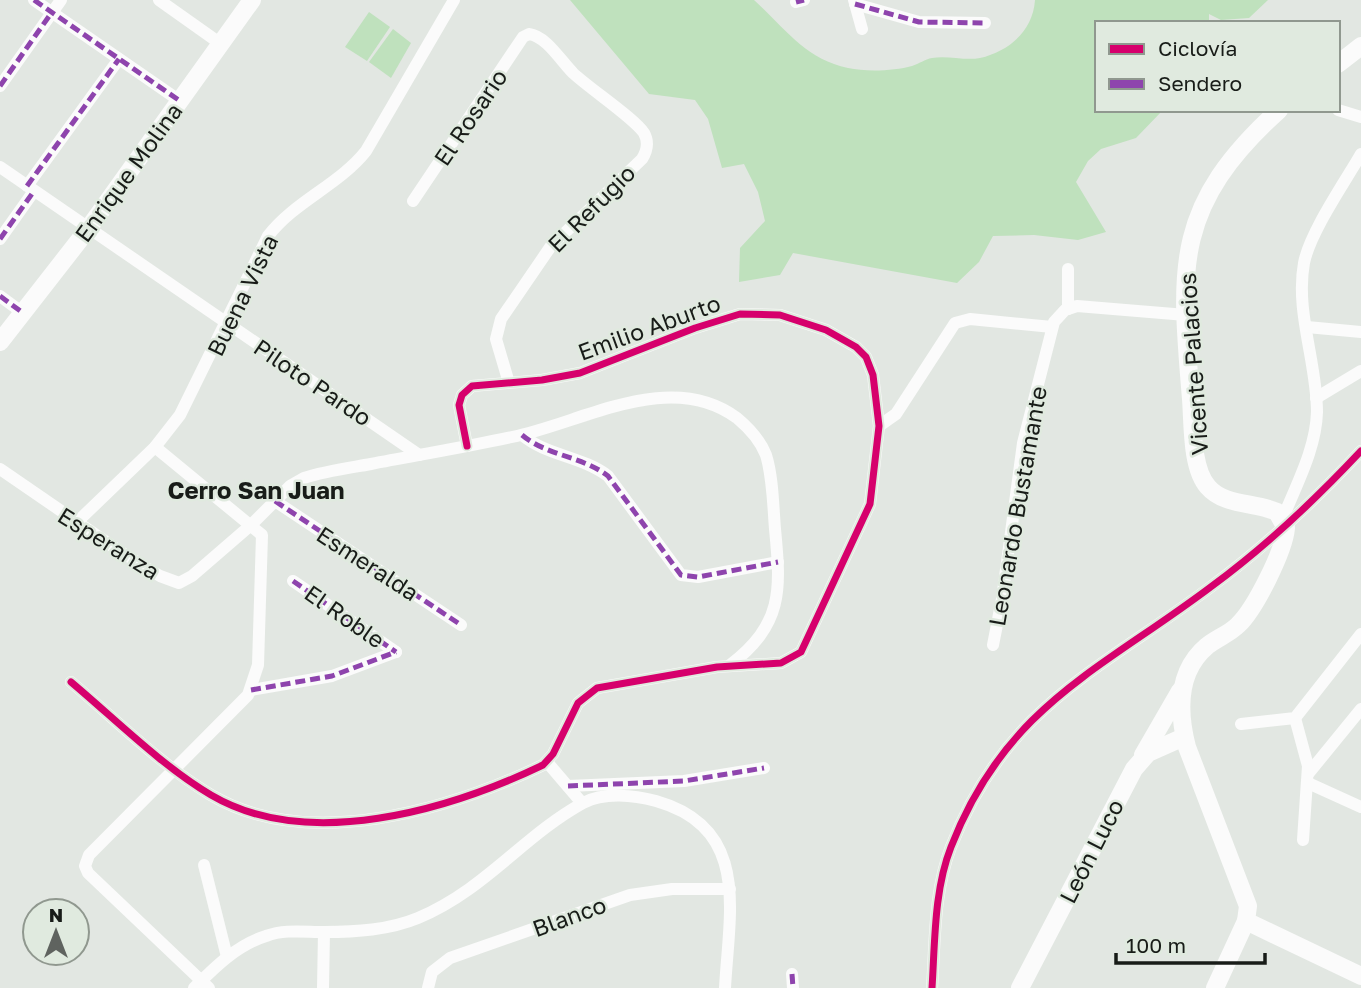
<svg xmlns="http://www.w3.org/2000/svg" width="1361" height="988" font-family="'Golos Text',sans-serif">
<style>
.green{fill:#bfe1bd}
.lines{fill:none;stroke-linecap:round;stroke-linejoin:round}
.minor{stroke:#fbfbfb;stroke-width:12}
.secondary{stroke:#fbfbfb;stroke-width:18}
.quiet{stroke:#8e44ad;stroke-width:5;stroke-dasharray:10 5;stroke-linecap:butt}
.cycleway-casing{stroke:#e0eadf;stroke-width:11}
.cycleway{stroke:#d6006c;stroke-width:7}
.labels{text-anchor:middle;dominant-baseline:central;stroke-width:5;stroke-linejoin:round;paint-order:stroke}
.street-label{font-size:23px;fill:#181c18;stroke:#e0eadf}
.neighbourhood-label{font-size:24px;font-weight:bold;fill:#181c18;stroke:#e0eadf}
</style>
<rect width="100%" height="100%" fill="#e2e7e2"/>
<g class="green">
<path d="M 570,0 L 754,0 C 784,27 805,59 848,68 C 866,72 894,71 912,66 C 919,64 925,59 932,58 C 947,55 965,61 980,58 C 1009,51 1033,31 1035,0 L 1268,0 L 1249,18 L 1221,20 L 1209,14 L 1209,23 L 1097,23 L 1097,110 L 1163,110 L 1136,138 L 1101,149 L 1088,161 L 1076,182 L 1106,232 L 1078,240 L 1034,235 L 993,236 L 979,262 L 957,283 L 793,253 L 780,275 L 739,282 L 740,248 L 765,221 L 758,192 L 744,164 L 722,168 L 708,119 L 695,100 L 649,94 Z"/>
<path d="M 369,12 L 390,27 L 367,61 L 345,47 Z"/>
<path d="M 393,29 L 411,43 L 391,78 L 369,62 Z"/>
</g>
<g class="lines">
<g class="minor">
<path d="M 34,0 L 180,101"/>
<path d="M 159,0 L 221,44"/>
<path d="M 854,0 L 862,29"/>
<path d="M 796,2 L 804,0"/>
<path d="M 855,4 L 919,22 L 985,23"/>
<path d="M 0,86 L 61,0"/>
<path d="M 1338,110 L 1361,117"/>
<path d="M 0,167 L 419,455"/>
<path d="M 27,186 L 119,59"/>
<path d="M 413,201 L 523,37 L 529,34 C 546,36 561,61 573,73 C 590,89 634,118 644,133 C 649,142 647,151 642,159 L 551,246 L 501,319 L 496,339 L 509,383"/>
<path d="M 0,239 L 34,191"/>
<path d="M 0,296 L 23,313"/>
<path d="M 1068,309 L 1068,269"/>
<path d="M 1307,327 L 1361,332"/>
<path d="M 1316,398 L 1361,371"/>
<path d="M 879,426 L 896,414 L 955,323 L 970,319 L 1052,327"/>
<path d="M 522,435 C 547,456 582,456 608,476 L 681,575 L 698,577 L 778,562"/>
<path d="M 155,447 L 262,535 L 258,665 L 248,695 L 89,855 L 85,866 L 88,873 L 209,988"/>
<path d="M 0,469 L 118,550 L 160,576 L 179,583 L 192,576 L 251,525 L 290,486 L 304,478 C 325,471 349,468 371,464 C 418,455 466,447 512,437 C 582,423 670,368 737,418 C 749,428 760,440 766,455 C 773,478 773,505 775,529 C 781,591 783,624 730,665"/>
<path d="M 275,501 L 461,625"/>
<path d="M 1283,518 C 1296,485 1316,449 1317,412 C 1317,363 1295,311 1304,263 C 1310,232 1345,182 1361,154"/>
<path d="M 76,523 L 155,447 L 180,415 L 268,236 C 295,201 339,185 366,151 L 454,0"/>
<path d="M 293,581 L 396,652"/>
<path d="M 993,645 L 1002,599 L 1023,443 L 1054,322 L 1065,310 L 1077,306 L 1186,315"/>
<path d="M 71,682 C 115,719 162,766 211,795 C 308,852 449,810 543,765 L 553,754 L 578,703 L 597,688 L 717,667 L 781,663 L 801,652 L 870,504 L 879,426 L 873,375 L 866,357 L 856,347 L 826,330 L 780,315 L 740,314 L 695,328 L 580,373 L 542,380 L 472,386 L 462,395 L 459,405 L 467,446"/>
<path d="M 251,690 L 332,676 L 396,652"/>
<path d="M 1295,718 L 1308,766 L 1303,840"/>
<path d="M 1241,724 L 1295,718 L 1361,634"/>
<path d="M 547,762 L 582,803"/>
<path d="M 1308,774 L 1361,709"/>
<path d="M 1308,783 L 1361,807"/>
<path d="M 568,786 L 684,781 L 764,768"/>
<path d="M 204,865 L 227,957"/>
<path d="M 792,974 L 793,988"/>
<path d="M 194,988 C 215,967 237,945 266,936 C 285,929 304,932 324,932 C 356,932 389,930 418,918 C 485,890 523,836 583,803 C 604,792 634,795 656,801 C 751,828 729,912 725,988"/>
<path d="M 323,988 L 324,932"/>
<path d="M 428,988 L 432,972 L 450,958 L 630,895 L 672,889 L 730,889"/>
<path d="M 932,988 C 935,942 934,890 951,847 C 1006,705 1101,670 1212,586 C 1265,547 1316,499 1361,451"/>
</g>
<g class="secondary">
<path d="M 1338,64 L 1361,46"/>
<path d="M 0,342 L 88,229 L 252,0"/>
<path d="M 1143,755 L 1180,691"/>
<path d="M 1246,921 L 1361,976"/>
<path d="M 1020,988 L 1134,769 L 1148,753 L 1184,737"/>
<path d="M 1215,988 L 1246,921 L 1248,906 L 1187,747 C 1178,712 1176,672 1207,646 C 1217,638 1229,634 1238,625 C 1255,609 1284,551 1286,528 L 1277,512 C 1256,502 1224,506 1208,487 C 1191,468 1193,424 1191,399 C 1180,267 1173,206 1279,110"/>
</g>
<g class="quiet">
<path d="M 34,0 L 180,101"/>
<path d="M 796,2 L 804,0"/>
<path d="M 855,4 L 919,22 L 985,23"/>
<path d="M 0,86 L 52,12"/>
<path d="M 27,186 L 119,59"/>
<path d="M 0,239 L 34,191"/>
<path d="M 0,296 L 23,313"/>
<path d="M 522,435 C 547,456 582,456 608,476 L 681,575 L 698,577 L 778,562"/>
<path d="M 275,501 L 461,625"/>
<path d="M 293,581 L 396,652"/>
<path d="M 251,690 L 332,676 L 396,652"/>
<path d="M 568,786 L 684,781 L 764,768"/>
<path d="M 792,974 L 793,988"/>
</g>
<g class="cycleway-casing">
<g id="cycleway">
<path d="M 71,682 C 115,719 162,766 211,795 C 308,852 449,810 543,765 L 553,754 L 578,703 L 597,688 L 717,667 L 781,663 L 801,652 L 870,504 L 879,426 L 873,375 L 866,357 L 856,347 L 826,330 L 780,315 L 740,314 L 695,328 L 580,373 L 542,380 L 472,386 L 462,395 L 459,405 L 467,446"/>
<path d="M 932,988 C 935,942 934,890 951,847 C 1006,705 1101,670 1212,586 C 1265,547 1316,499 1361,451"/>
</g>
</g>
<use href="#cycleway" class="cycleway"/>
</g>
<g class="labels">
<g class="street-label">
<text transform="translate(470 117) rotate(-56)">El Rosario</text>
<text transform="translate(128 172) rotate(-54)">Enrique Molina</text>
<text transform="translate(591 208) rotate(-45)">El Refugio</text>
<text transform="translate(242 295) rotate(-64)">Buena Vista</text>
<text transform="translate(649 327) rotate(-20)">Emilio Aburto</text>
<text transform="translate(1193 364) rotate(-94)">Vicente Palacios</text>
<text transform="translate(313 382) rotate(34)">Piloto Pardo</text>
<text transform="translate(1017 506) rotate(-80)">Leonardo Bustamante</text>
<text transform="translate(109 543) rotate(32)">Esperanza</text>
<text transform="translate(368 563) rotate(33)">Esmeralda</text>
<text transform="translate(345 616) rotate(35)">El Roble</text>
<text transform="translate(1091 851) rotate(-63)">León Luco</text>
<text transform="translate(569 916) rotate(-20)">Blanco</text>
</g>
<g class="neighbourhood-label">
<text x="256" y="489">Cerro San Juan</text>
</g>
</g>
<rect x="1095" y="21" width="245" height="91" fill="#e0eadf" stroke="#90988f" stroke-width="2"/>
<rect x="1109" y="44" width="35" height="10" fill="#d6006c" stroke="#90988f" stroke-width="2"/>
<text x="1158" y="56" font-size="21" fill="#181c18">Ciclovía</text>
<rect x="1109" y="79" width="35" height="10" fill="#8e44ad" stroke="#90988f" stroke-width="2"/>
<text x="1158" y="91" font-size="21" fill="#181c18">Sendero</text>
<g transform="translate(56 932)"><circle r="33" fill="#e0eadf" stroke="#90988f" stroke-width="2"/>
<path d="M0-5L12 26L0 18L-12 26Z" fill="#5f635f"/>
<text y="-10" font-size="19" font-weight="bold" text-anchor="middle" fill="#181c18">N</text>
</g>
<path d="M1116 953v10h149v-10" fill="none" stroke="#181c18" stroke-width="3.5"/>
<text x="1126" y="953" font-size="21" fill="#181c18" stroke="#e0eadf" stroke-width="5" paint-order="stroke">100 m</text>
</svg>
